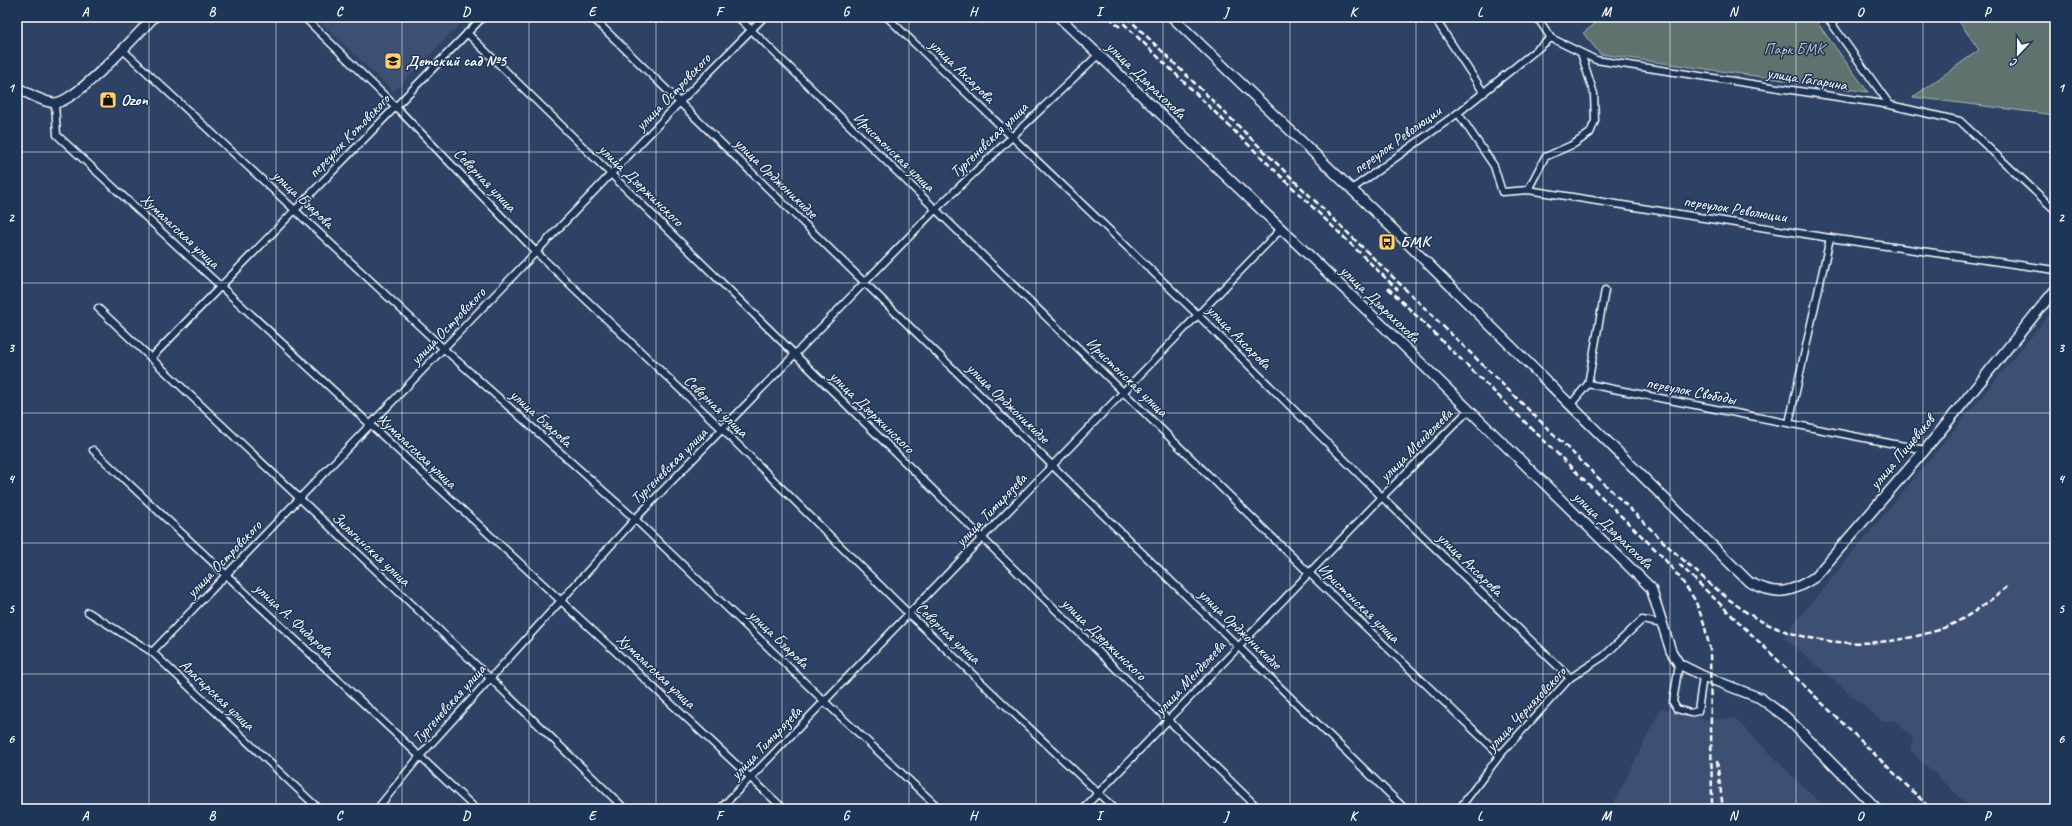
<svg xmlns="http://www.w3.org/2000/svg" width="2072" height="826" font-family="Caveat,sans-serif">
<style>
.built{fill:#3d5073}
.green{fill:#5e726d;stroke:#aeb8b6}
.lines{fill:none;stroke-linecap:round;stroke-linejoin:round}
.street-casing{stroke:#fff;stroke-width:9}
.secondary-casing{stroke:#fff;stroke-width:12}
.street{stroke:#1d3557;stroke-width:6}
.secondary{stroke:#1d3557;stroke-width:9}
.rail{stroke:#fff;stroke-width:2.5;stroke-dasharray:6 3;stroke-linecap:butt}
.grid{fill:none;stroke:#fff;stroke-width:1;stroke-opacity:0.55}
.labels{text-anchor:middle;dominant-baseline:central;stroke-width:3;stroke-linejoin:round;paint-order:stroke}
.park-label{font-size:16px;fill:#b7c0bd;stroke:#1d3557}
.poi-label{font-size:16px;font-weight:bold;fill:#fff;stroke:#1d3557;text-anchor:start}
.street-label{font-size:16px;fill:#fff;stroke:#1d3557}
.neatline{fill:none;stroke:#fff;stroke-width:1.5}
.grid-label{font-size:13px;text-anchor:middle;font-weight:bold;fill:#fff}
</style>
<rect width="100%" height="100%" fill="#2d4265"/>
<filter id="ink" filterUnits="userSpaceOnUse"><feTurbulence type="fractalNoise" baseFrequency=".025" numOctaves="2"/><feDisplacementMap in="SourceGraphic" scale="8" xChannelSelector="R" yChannelSelector="G"/><feConvolveMatrix kernelMatrix="1 2 1 2 8 2 1 2 1" color-interpolation-filters="sRGB"/></filter>
<g filter="url(#ink)">
<g class="built">
<path d="M 316,17 L 338,17 L 327,29 Z"/>
<path d="M 339,17 L 467,17 L 394,92 L 328,29 Z"/>
<path d="M 2055,308 L 2055,809 L 1972,809 L 1910,750 L 1913,738 L 1894,720 L 1882,721 L 1783,637 Z"/>
<path d="M 1661,708 L 1710,720 L 1734,718 L 1826,809 L 1611,809 Z"/>
</g>
<g class="green">
<path d="M 1604,17 L 1813,17 L 1868,92 L 1600,54 L 1583,33 Z"/>
<path d="M 1956,17 L 2055,17 L 2055,115 L 1913,97 L 1979,50 Z"/>
</g>
<g class="lines">
<g class="street-casing">
<g id="street">
<path d="M 304,17 L 396,107 L 537,253 L 723,430 L 909,614 L 1115,809"/>
<path d="M 592,17 L 1405,809"/>
<path d="M 738,17 L 1309,573 L 1500,755"/>
<path d="M 887,17 L 1198,315 L 1382,497 L 1570,678"/>
<path d="M 1434,17 L 1484,93"/>
<path d="M 1537,17 L 1551,38 L 1596,60 L 1890,105 L 1960,121 L 2055,210"/>
<path d="M 1827,17 L 1890,105"/>
<path d="M 467,33 L 1259,809"/>
<path d="M 123,50 L 444,349 L 635,519 L 824,701 L 940,809"/>
<path d="M 55,103 L 57,135 L 560,600 L 784,809"/>
<path d="M 1458,113 L 1494,166 L 1502,192 L 1528,190 L 1830,238 L 2055,270"/>
<path d="M 1352,189 L 1458,113 L 1551,38"/>
<path d="M 1528,190 L 1545,157 L 1574,144 L 1590,133 L 1595,121 L 1594,94 L 1581,53"/>
<path d="M 98,308 L 490,678 L 625,809"/>
<path d="M 151,358 L 483,17"/>
<path d="M 1588,384 L 1605,290"/>
<path d="M 1571,404 L 1588,384 L 1925,450"/>
<path d="M 1789,423 L 1830,238"/>
<path d="M 93,450 L 476,809"/>
<path d="M 88,612 L 152,652 L 319,809"/>
<path d="M 152,652 L 680,102 L 764,17"/>
<path d="M 1679,664 L 1673,702 L 1677,709 L 1690,713 L 1698,711 L 1703,676"/>
<path d="M 377,809 L 420,756 L 635,519 L 935,210 L 1098,55"/>
<path d="M 720,809 L 1281,229"/>
<path d="M 1083,809 L 1382,497 L 1468,411"/>
<path d="M 1459,809 L 1500,755 L 1570,678 L 1604,656 L 1642,620 L 1663,624"/>
</g>
</g>
<g class="secondary-casing">
<g id="secondary">
<path d="M 1059,17 L 1379,322 L 1651,588 L 1671,651 L 1679,664 L 1703,676 L 1760,698 L 1786,717 L 1877,809"/>
<path d="M 1172,17 L 1393,229 L 1749,582 C 1777,596 1789,594 1815,577 L 1925,450 L 2055,290"/>
<path d="M 17,88 C 28,93 42,102 54,103 C 76,103 137,34 154,17"/>
</g>
</g>
<use href="#street" class="street"/>
<use href="#secondary" class="secondary"/>
<g class="rail">
<path d="M 1109,17 L 1120,27"/>
<path d="M 1117,17 L 1398,290"/>
<path d="M 1127,17 L 1672,550 C 1697,572 1721,595 1749,614 C 1803,648 1879,650 1938,630 C 1964,621 1986,604 2007,587"/>
<path d="M 1388,288 L 1661,555 L 1680,578 L 1695,600 L 1704,623 L 1710,650 L 1712,803"/>
<path d="M 1679,564 L 1931,809"/>
<path d="M 1717,761 L 1723,809"/>
</g>
</g>
</g>
<path class="grid" d="M 149,17 L 149,809M 276,17 L 276,809M 402,17 L 402,809M 529,17 L 529,809M 656,17 L 656,809M 782,17 L 782,809M 909,17 L 909,809M 1036,17 L 1036,809M 1163,17 L 1163,809M 1290,17 L 1290,809M 1416,17 L 1416,809M 1543,17 L 1543,809M 1670,17 L 1670,809M 1796,17 L 1796,809M 1923,17 L 1923,809M 17,152 L 2055,152M 17,283 L 2055,283M 17,413 L 2055,413M 17,543 L 2055,543M 17,674 L 2055,674"/>
<defs>
<g id="school-square" transform="scale(0.9)"><rect x="-9" y="-9" width="18" height="18" rx="4" fill="#ffd166" stroke="#1d3557"/><path d="M0-5L7-2L0 1L-7-2ZM-4 1L0 2.5L4 1V4Q0 6-4 4Z" fill="#111"/></g>
<g id="shop-square" transform="scale(0.9)"><rect x="-9" y="-9" width="18" height="18" rx="4" fill="#ffd166" stroke="#1d3557"/><path d="M-5-2.5h2.3a2.7 3.5 0 0 1 5.4 0H5L5.5 6h-11ZM-1.5-2.5h3a1.5 2.3 0 0 0-3 0Z" fill="#111"/></g>
<g id="bus-square" transform="scale(0.9)"><rect x="-9" y="-9" width="18" height="18" rx="4" fill="#ffd166" stroke="#1d3557"/><path d="M-5-6H5V4H4V6H2V4H-2V6H-4V4H-5ZM-3.5-4V0h7V-4ZM-3.5 1.2v1.5H-2V1.2ZM2 1.2v1.5H3.5V1.2Z" fill="#111"/></g>
</defs>
<g fill-rule="evenodd">
<use href="#school-square" x="393" y="61"/>
<use href="#shop-square" x="108" y="100"/>
<use href="#bus-square" x="1387" y="242"/>
</g>
<g class="labels">
<g class="park-label">
<text x="1794" y="49">Парк БМК</text>
</g>
<g class="poi-label">
<text x="406" y="61">Детский сад №5</text>
<text x="121" y="100">Ozon</text>
<text x="1400" y="242">БМК</text>
</g>
<g class="street-label">
<text transform="translate(962 71) rotate(44)">улица Ахсарова</text>
<text transform="translate(1807 79) rotate(9)">улица Гагарина</text>
<text transform="translate(1146 80) rotate(44)">улица Дзарахохова</text>
<text transform="translate(673 92) rotate(-46)">улица Островского</text>
<text transform="translate(349 136) rotate(-46)">переулок Котовского</text>
<text transform="translate(989 140) rotate(-44)">Тургеневская улица</text>
<text transform="translate(1397 140) rotate(-36)">переулок Революции</text>
<text transform="translate(894 152) rotate(44)">Иристонская улица</text>
<text transform="translate(776 178) rotate(44)">улица Орджоникидзе</text>
<text transform="translate(485 180) rotate(46)">Северная улица</text>
<text transform="translate(641 185) rotate(44)">улица Дзержинского</text>
<text transform="translate(303 199) rotate(43)">улица Бзарова</text>
<text transform="translate(1735 209) rotate(9)">переулок Революции</text>
<text transform="translate(180 231) rotate(43)">Хумалагская улица</text>
<text transform="translate(1380 304) rotate(44)">улица Дзарахохова</text>
<text transform="translate(448 326) rotate(-46)">улица Островского</text>
<text transform="translate(1239 337) rotate(45)">улица Ахсарова</text>
<text transform="translate(1127 377) rotate(44)">Иристонская улица</text>
<text transform="translate(1691 391) rotate(11)">переулок Свободы</text>
<text transform="translate(1008 403) rotate(44)">улица Орджоникидзе</text>
<text transform="translate(716 406) rotate(44)">Северная улица</text>
<text transform="translate(872 412) rotate(44)">улица Дзержинского</text>
<text transform="translate(541 418) rotate(42)">улица Бзарова</text>
<text transform="translate(1416 445) rotate(-45)">улица Менделеева</text>
<text transform="translate(417 451) rotate(43)">Хумалагская улица</text>
<text transform="translate(1902 452) rotate(-50)">улица Пищевиков</text>
<text transform="translate(669 466) rotate(-45)">Тургеневская улица</text>
<text transform="translate(991 510) rotate(-46)">улица Тимирязева</text>
<text transform="translate(1613 530) rotate(44)">улица Дзарахохова</text>
<text transform="translate(371 549) rotate(43)">Зильгинская улица</text>
<text transform="translate(224 559) rotate(-46)">улица Островского</text>
<text transform="translate(1470 564) rotate(44)">улица Ахсарова</text>
<text transform="translate(1359 603) rotate(44)">Иристонская улица</text>
<text transform="translate(294 620) rotate(43)">улица А. Фидарова</text>
<text transform="translate(1240 629) rotate(44)">улица Орджоникидзе</text>
<text transform="translate(948 633) rotate(43)">Северная улица</text>
<text transform="translate(779 639) rotate(44)">улица Бзарова</text>
<text transform="translate(1104 639) rotate(44)">улица Дзержинского</text>
<text transform="translate(656 671) rotate(43)">Хумалагская улица</text>
<text transform="translate(1190 678) rotate(-47)">улица Менделеева</text>
<text transform="translate(217 695) rotate(43)">Алагирская улица</text>
<text transform="translate(449 704) rotate(-48)">Тургеневская улица</text>
<text transform="translate(1526 709) rotate(-47)">улица Черняховского</text>
<text transform="translate(766 743) rotate(-46)">улица Тимирязева</text>
</g>
</g>
<rect width="2072" height="826" fill="none" stroke="#1d3557" stroke-width="44"/>
<g transform="translate(2018 54) rotate(202)" stroke="#1d3557" stroke-width="3" paint-order="stroke">
<path d="M0-3L7 15L0 10L-7 15Z" fill="#ffffff"/>
<text y="-6" font-size="11" font-weight="bold" text-anchor="middle" fill="#ffffff">С</text>
</g>
<rect x="22" y="22" width="2028" height="782" class="neatline"/>
<g class="grid-label">
<text x="85" y="16">A</text>
<text x="212" y="16">B</text>
<text x="339" y="16">C</text>
<text x="466" y="16">D</text>
<text x="592" y="16">E</text>
<text x="719" y="16">F</text>
<text x="846" y="16">G</text>
<text x="973" y="16">H</text>
<text x="1099" y="16">I</text>
<text x="1226" y="16">J</text>
<text x="1353" y="16">K</text>
<text x="1480" y="16">L</text>
<text x="1606" y="16">M</text>
<text x="1733" y="16">N</text>
<text x="1860" y="16">O</text>
<text x="1987" y="16">P</text>
<text x="11" y="92">1</text>
<text x="2061" y="92">1</text>
<text x="11" y="222">2</text>
<text x="2061" y="222">2</text>
<text x="11" y="352">3</text>
<text x="2061" y="352">3</text>
<text x="11" y="483">4</text>
<text x="2061" y="483">4</text>
<text x="11" y="613">5</text>
<text x="2061" y="613">5</text>
<text x="11" y="743">6</text>
<text x="2061" y="743">6</text>
<text x="85" y="820">A</text>
<text x="212" y="820">B</text>
<text x="339" y="820">C</text>
<text x="466" y="820">D</text>
<text x="592" y="820">E</text>
<text x="719" y="820">F</text>
<text x="846" y="820">G</text>
<text x="973" y="820">H</text>
<text x="1099" y="820">I</text>
<text x="1226" y="820">J</text>
<text x="1353" y="820">K</text>
<text x="1480" y="820">L</text>
<text x="1606" y="820">M</text>
<text x="1733" y="820">N</text>
<text x="1860" y="820">O</text>
<text x="1987" y="820">P</text>
</g>
</svg>
